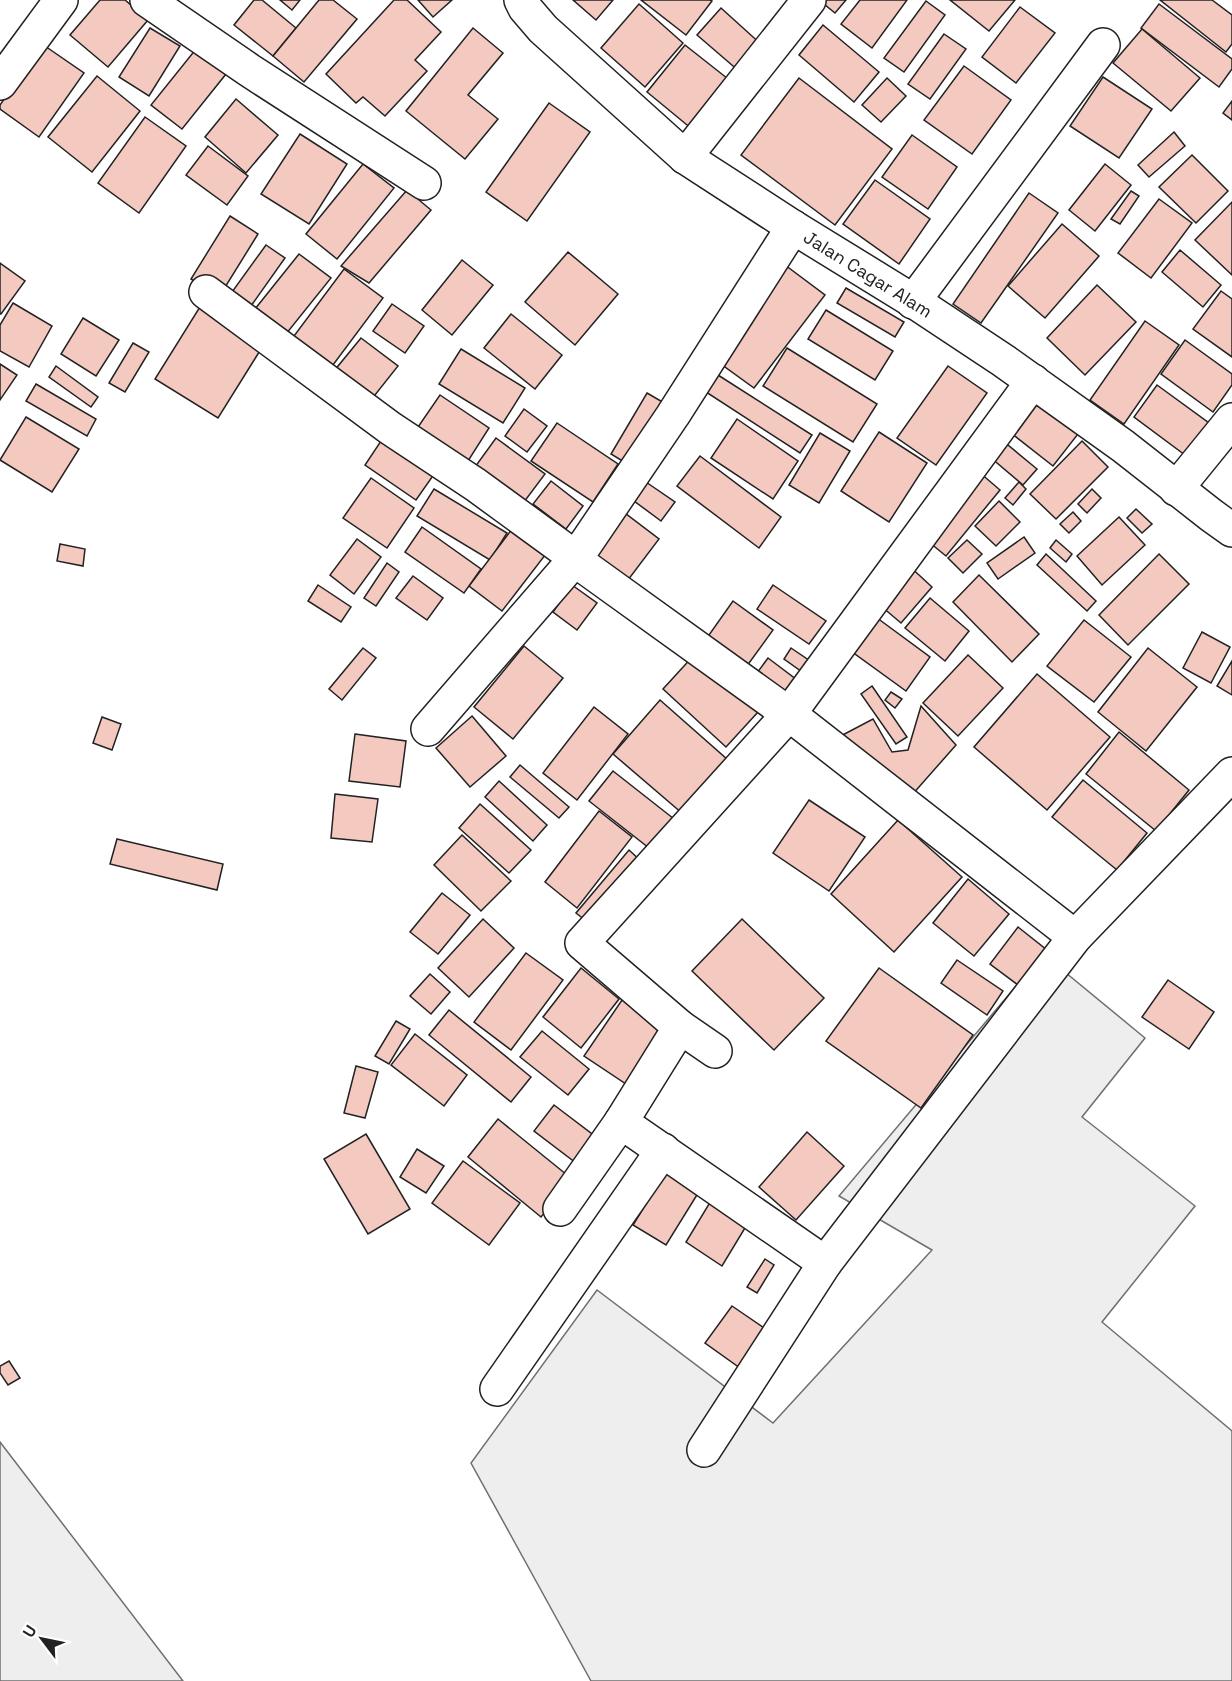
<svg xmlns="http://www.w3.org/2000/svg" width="1232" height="1681" font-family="'Space Grotesk',sans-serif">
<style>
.green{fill:#eee;stroke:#6f6f6f;stroke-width:1.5}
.building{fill:#f3c9c0;stroke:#222;stroke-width:1.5}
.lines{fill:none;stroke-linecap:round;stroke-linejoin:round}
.minor-casing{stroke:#222;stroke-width:36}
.tertiary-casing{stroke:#222;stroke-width:36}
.minor{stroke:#fff;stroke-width:33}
.tertiary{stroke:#fff;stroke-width:33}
.labels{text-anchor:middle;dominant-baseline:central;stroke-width:4.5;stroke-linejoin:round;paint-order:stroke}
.street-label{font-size:18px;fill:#222;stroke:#fff}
</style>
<rect width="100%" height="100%" fill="#fff"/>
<g class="green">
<path d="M 1043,954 L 1145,1038 L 1082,1117 L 1195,1206 L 1102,1322 L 1232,1431 L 1232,1681 L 591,1681 L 471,1463 L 597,1290 L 773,1423 L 932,1250 L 839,1196 Z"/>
<path d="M 0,1442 L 183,1681 L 0,1681 Z"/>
</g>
<g class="building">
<path d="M 100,0 L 125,0 L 148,20 L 108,67 L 70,35 Z"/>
<path d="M 254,0 L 262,0 L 296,28 L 273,56 L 234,25 Z"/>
<path d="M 280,0 L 300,0 L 292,10 Z"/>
<path d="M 319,0 L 333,0 L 357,19 L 304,82 L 273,56 Z"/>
<path d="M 394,0 L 407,0 L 441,32 L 415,60 L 427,71 L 385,116 L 363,97 L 356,103 L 326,74 Z"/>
<path d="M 418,0 L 452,0 L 433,17 Z"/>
<path d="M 573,0 L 613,0 L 596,20 Z"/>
<path d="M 641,0 L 710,0 L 712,1 L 686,35 Z"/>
<path d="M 819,0 L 846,0 L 835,13 Z"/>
<path d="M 860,0 L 907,0 L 872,48 L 841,24 Z"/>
<path d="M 950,0 L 1015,0 L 989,31 Z"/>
<path d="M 1160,0 L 1212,0 L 1232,15 L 1232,44 L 1226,52 Z"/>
<path d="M 926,1 L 945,15 L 904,72 L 884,58 Z"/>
<path d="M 639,4 L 683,43 L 645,87 L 601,48 Z"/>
<path d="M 1159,4 L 1232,59 L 1232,69 L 1219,87 L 1141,28 Z"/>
<path d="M 1020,7 L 1055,33 L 1016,83 L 982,57 Z"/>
<path d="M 721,8 L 763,46 L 740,72 L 697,35 Z"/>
<path d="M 823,25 L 879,72 L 854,102 L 799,55 Z"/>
<path d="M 150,28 L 180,46 L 149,96 L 119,77 Z"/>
<path d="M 473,28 L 503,53 L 468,95 L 498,119 L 465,159 L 406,111 Z"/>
<path d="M 1142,29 L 1200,78 L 1171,111 L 1113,63 Z"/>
<path d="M 944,34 L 966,49 L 930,99 L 908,84 Z"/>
<path d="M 42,44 L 84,73 L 39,137 L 0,109 L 0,105 Z"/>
<path d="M 685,45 L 737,86 L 698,134 L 647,92 Z"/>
<path d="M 196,49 L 226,74 L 182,129 L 151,105 Z"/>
<path d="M 964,66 L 1011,100 L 972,154 L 924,120 Z"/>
<path d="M 97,76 L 140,111 L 92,172 L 48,137 Z"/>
<path d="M 1103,77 L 1152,109 L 1119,158 L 1070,126 Z"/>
<path d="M 799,78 L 892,149 L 835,225 L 741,155 Z"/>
<path d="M 887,78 L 906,96 L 881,122 L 862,105 Z"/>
<path d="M 236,99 L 278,135 L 246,173 L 205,137 Z"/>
<path d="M 1232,101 L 1232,120 L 1223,113 Z"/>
<path d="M 549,103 L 590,132 L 527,221 L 486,192 Z"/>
<path d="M 145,117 L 186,146 L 139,213 L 98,183 Z"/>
<path d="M 1174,132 L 1185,146 L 1149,177 L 1138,165 Z"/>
<path d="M 300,134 L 347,164 L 309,224 L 261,194 Z"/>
<path d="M 912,135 L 957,167 L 928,209 L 882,177 Z"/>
<path d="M 208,146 L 248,176 L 227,205 L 186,175 Z"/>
<path d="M 1192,155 L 1228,191 L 1196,223 L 1159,187 Z"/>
<path d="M 363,164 L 394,188 L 337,259 L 306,234 Z"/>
<path d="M 1105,164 L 1131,185 L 1095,231 L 1069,210 Z"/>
<path d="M 875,180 L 930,219 L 899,264 L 843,224 Z"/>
<path d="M 407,190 L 431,210 L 369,283 L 341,266 Z"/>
<path d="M 1131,191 L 1139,196 L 1120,224 L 1111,219 Z"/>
<path d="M 1029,193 L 1058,213 L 981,323 L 953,304 Z"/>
<path d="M 1159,199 L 1192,223 L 1151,278 L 1118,253 Z"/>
<path d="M 1232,202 L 1232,275 L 1195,240 Z"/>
<path d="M 230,216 L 258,234 L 219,297 L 191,279 Z"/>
<path d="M 1062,224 L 1099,256 L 1045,318 L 1008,286 Z"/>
<path d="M 266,245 L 285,258 L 251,306 L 232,292 Z"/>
<path d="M 1180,250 L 1221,285 L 1203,307 L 1162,272 Z"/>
<path d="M 568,252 L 618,294 L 575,345 L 525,302 Z"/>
<path d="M 299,254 L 331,278 L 286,334 L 255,309 Z"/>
<path d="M 462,260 L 493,285 L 452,335 L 422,310 Z"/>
<path d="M 781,262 L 825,295 L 754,388 L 714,359 Z"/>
<path d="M 0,263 L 25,281 L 1,314 L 0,314 Z"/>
<path d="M 344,269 L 383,298 L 330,369 L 291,340 Z"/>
<path d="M 1097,285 L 1136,322 L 1085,375 L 1047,338 Z"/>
<path d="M 846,288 L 904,322 L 895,337 L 837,303 Z"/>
<path d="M 1221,291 L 1232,299 L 1232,357 L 1193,329 Z"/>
<path d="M 203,302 L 266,341 L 218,418 L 155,379 Z"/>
<path d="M 13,303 L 52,326 L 29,367 L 0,351 L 0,325 Z"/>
<path d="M 392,304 L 424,326 L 405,353 L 373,331 Z"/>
<path d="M 826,310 L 893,351 L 875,380 L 808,339 Z"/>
<path d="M 511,314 L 562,355 L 535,389 L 484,348 Z"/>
<path d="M 83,318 L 119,340 L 96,376 L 61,354 Z"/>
<path d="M 1145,321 L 1179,345 L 1124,424 L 1090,400 Z"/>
<path d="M 361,338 L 398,366 L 371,400 L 334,371 Z"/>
<path d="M 1185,340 L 1232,374 L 1232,385 L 1213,412 L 1161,374 Z"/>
<path d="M 133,343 L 149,352 L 125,392 L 109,383 Z"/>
<path d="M 787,348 L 877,404 L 853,442 L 763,386 Z"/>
<path d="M 461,349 L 525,388 L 503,423 L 439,384 Z"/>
<path d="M 0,364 L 17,375 L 0,400 Z"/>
<path d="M 56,366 L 98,397 L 91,407 L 49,377 Z"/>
<path d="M 948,366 L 987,393 L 936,465 L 897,438 Z"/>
<path d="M 718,375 L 812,435 L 800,453 L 706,392 Z"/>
<path d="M 36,384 L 96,419 L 87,436 L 26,401 Z"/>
<path d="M 1157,385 L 1209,423 L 1185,455 L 1134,417 Z"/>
<path d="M 647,393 L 666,404 L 629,465 L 611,454 Z"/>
<path d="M 440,395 L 489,428 L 468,461 L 418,427 Z"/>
<path d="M 1036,401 L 1078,434 L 1053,466 L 1011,433 Z"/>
<path d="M 524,409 L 547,426 L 527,452 L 505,436 Z"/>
<path d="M 26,417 L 79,449 L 52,492 L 0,460 Z"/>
<path d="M 737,419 L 798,461 L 773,499 L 711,458 Z"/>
<path d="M 557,423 L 618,464 L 593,502 L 531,461 Z"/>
<path d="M 879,432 L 927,463 L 889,522 L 841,491 Z"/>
<path d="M 820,433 L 850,451 L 819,503 L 789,485 Z"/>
<path d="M 385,435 L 437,470 L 416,500 L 365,465 Z"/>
<path d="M 997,436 L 1037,469 L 1023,485 L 984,452 Z"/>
<path d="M 496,438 L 545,474 L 524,502 L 475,467 Z"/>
<path d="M 1082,441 L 1108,467 L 1056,519 L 1030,494 Z"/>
<path d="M 700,456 L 781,517 L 759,548 L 677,486 Z"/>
<path d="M 979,472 L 1000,490 L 946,556 L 924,538 Z"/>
<path d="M 371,478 L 414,508 L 387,548 L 343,518 Z"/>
<path d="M 643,480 L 675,502 L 661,521 L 630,498 Z"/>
<path d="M 551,481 L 583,506 L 566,529 L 533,504 Z"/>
<path d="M 1019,482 L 1026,489 L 1013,505 L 1005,498 Z"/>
<path d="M 434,489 L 507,533 L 490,560 L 417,516 Z"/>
<path d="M 1092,489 L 1101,498 L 1087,513 L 1078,504 Z"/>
<path d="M 999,501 L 1020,522 L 996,546 L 975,526 Z"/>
<path d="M 617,507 L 659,539 L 628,580 L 586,548 Z"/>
<path d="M 1136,509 L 1152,524 L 1142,533 L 1127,518 Z"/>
<path d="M 1073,512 L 1081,521 L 1069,533 L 1060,524 Z"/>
<path d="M 1119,517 L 1145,545 L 1102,585 L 1077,556 Z"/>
<path d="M 515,525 L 549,550 L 502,611 L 469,586 Z"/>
<path d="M 422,527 L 481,569 L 464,593 L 405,552 Z"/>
<path d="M 1024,537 L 1035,553 L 998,579 L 987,563 Z"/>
<path d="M 357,539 L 381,557 L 354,594 L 330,575 Z"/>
<path d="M 967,540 L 982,554 L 963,573 L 948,558 Z"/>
<path d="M 1056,540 L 1072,554 L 1066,562 L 1050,548 Z"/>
<path d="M 60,544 L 85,549 L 83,566 L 57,561 Z"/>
<path d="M 1046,554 L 1096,601 L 1087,611 L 1037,565 Z"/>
<path d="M 1159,554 L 1189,584 L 1128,645 L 1099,615 Z"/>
<path d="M 387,563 L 399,572 L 376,606 L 364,598 Z"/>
<path d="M 906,563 L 932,587 L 901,623 L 875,601 Z"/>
<path d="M 979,575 L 1039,634 L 1012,662 L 953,602 Z"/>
<path d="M 413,576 L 443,598 L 427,620 L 396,598 Z"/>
<path d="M 318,585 L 351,607 L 341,622 L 308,601 Z"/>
<path d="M 572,585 L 597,603 L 577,630 L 553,612 Z"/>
<path d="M 773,585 L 826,621 L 809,644 L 757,609 Z"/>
<path d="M 930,598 L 969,631 L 945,661 L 905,628 Z"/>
<path d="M 733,601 L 773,630 L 744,670 L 704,642 Z"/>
<path d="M 869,612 L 930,657 L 906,691 L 844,646 Z"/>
<path d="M 1084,620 L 1131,657 L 1094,702 L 1047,666 Z"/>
<path d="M 1202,632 L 1230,647 L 1211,683 L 1183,668 Z"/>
<path d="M 524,646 L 563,678 L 513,739 L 474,707 Z"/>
<path d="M 363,648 L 376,658 L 342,700 L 329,689 Z"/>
<path d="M 791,648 L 813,663 L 805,674 L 784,659 Z"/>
<path d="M 1148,648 L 1197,687 L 1146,751 L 1098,712 Z"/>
<path d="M 695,654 L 758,712 L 726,747 L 663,689 Z"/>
<path d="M 968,655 L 1003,688 L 958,736 L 923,703 Z"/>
<path d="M 768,658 L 801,683 L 784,706 L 751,681 Z"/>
<path d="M 1232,661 L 1232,695 L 1217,686 Z"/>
<path d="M 1037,674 L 1110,737 L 1047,810 L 974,747 Z"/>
<path d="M 872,686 L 907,737 L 896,744 L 861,694 Z"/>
<path d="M 891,692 L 902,699 L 895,708 L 885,700 Z"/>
<path d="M 660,700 L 736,767 L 690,820 L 613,754 Z"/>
<path d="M 921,706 L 956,745 L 904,804 L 835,739 L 873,719 L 892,752 L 908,750 Z"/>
<path d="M 594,707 L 628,734 L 577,800 L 543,773 Z"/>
<path d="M 472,716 L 506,756 L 470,787 L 436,748 Z"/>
<path d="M 102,717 L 121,724 L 112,750 L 93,743 Z"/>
<path d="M 1119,732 L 1189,790 L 1156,831 L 1086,774 Z"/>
<path d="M 355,734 L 406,741 L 400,787 L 349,781 Z"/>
<path d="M 520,765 L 569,807 L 559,818 L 510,777 Z"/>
<path d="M 613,771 L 683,826 L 658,855 L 589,801 Z"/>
<path d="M 1083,780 L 1147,833 L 1117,870 L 1052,817 Z"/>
<path d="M 499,781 L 547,825 L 533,841 L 485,797 Z"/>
<path d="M 335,794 L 378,799 L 372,842 L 331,838 Z"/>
<path d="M 809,800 L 865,837 L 829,891 L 773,853 Z"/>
<path d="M 480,804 L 531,850 L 509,873 L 459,828 Z"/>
<path d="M 599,811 L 632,837 L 577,908 L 545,882 Z"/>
<path d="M 898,820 L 962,877 L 894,952 L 831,894 Z"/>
<path d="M 462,835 L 511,881 L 481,911 L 434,865 Z"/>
<path d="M 117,839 L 223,864 L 217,890 L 110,864 Z"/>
<path d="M 629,850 L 642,862 L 590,924 L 576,913 Z"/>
<path d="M 968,879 L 1009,914 L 974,956 L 933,923 Z"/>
<path d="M 442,893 L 470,915 L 438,954 L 410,932 Z"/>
<path d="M 483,919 L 514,948 L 469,997 L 438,968 Z"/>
<path d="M 742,919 L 824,998 L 774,1050 L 692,971 Z"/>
<path d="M 1018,927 L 1057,958 L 1030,994 L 990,964 Z"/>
<path d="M 526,953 L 563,980 L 511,1050 L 474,1022 Z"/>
<path d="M 957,960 L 1003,991 L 987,1015 L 941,983 Z"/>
<path d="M 581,968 L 619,999 L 581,1048 L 543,1017 Z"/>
<path d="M 879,968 L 973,1035 L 921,1108 L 826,1041 Z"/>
<path d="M 430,974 L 450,992 L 431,1014 L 410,996 Z"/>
<path d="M 1168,980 L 1214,1012 L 1189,1049 L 1142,1017 Z"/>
<path d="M 622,1000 L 666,1031 L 629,1086 L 584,1056 Z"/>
<path d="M 449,1010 L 531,1077 L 511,1102 L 429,1035 Z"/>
<path d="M 396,1021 L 410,1029 L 389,1064 L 375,1056 Z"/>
<path d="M 542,1031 L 589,1069 L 568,1095 L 520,1057 Z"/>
<path d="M 415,1034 L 467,1075 L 444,1106 L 391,1065 Z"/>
<path d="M 356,1066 L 378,1072 L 365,1118 L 344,1113 Z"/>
<path d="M 554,1105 L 600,1140 L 580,1166 L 534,1131 Z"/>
<path d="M 498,1119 L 572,1179 L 541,1217 L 468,1157 Z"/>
<path d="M 807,1132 L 844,1166 L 796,1220 L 759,1187 Z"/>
<path d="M 366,1134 L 410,1209 L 368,1234 L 324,1159 Z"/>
<path d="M 417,1149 L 444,1166 L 426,1193 L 400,1177 Z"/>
<path d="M 463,1161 L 520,1203 L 489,1245 L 432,1203 Z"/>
<path d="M 667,1170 L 700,1190 L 666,1245 L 633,1225 Z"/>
<path d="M 712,1199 L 748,1223 L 722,1266 L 686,1242 Z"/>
<path d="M 765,1259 L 774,1265 L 757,1293 L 747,1287 Z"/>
<path d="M 732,1306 L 767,1330 L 740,1368 L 705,1343 Z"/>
<path d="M 9,1361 L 20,1378 L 8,1385 L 0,1373 L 0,1366 Z"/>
</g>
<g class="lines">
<g class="minor-casing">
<g id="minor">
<path d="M 147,0 L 249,70 L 424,183"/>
<path d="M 0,83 L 61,0"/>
<path d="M 685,157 L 809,0"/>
<path d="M 206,292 L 390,428 L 476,485 L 576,558 L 582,565 L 789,714 L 1075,937"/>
<path d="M 913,302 L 1103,45"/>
<path d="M 1176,489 L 1232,420"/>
<path d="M 428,729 L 576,558 L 673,415 L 793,227"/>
<path d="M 680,1027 L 715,1051"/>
<path d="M 621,1122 L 680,1027 L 582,943 L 789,714 L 1033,381"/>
<path d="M 560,1209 L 621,1122 L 825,1263"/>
<path d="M 497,1389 L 663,1150"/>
<path d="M 704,1450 L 825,1263 L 1075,937 L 1232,774"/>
</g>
</g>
<g class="tertiary-casing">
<path id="tertiary" d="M 521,0 L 525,8 L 543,29 L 685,157 L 793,227 L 918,304 L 1004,361 L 1123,446 L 1211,515 L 1232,530"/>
</g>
<use href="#minor" class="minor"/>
<use href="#tertiary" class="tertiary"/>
</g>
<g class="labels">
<g class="street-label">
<text transform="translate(868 274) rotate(32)">Jalan Cagar Alam</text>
</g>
</g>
<g transform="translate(42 1639) rotate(302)" stroke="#ffffff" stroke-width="4.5" paint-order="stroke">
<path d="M0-4.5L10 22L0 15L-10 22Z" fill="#222222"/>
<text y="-9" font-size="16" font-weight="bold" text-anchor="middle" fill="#222222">U</text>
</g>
</svg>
